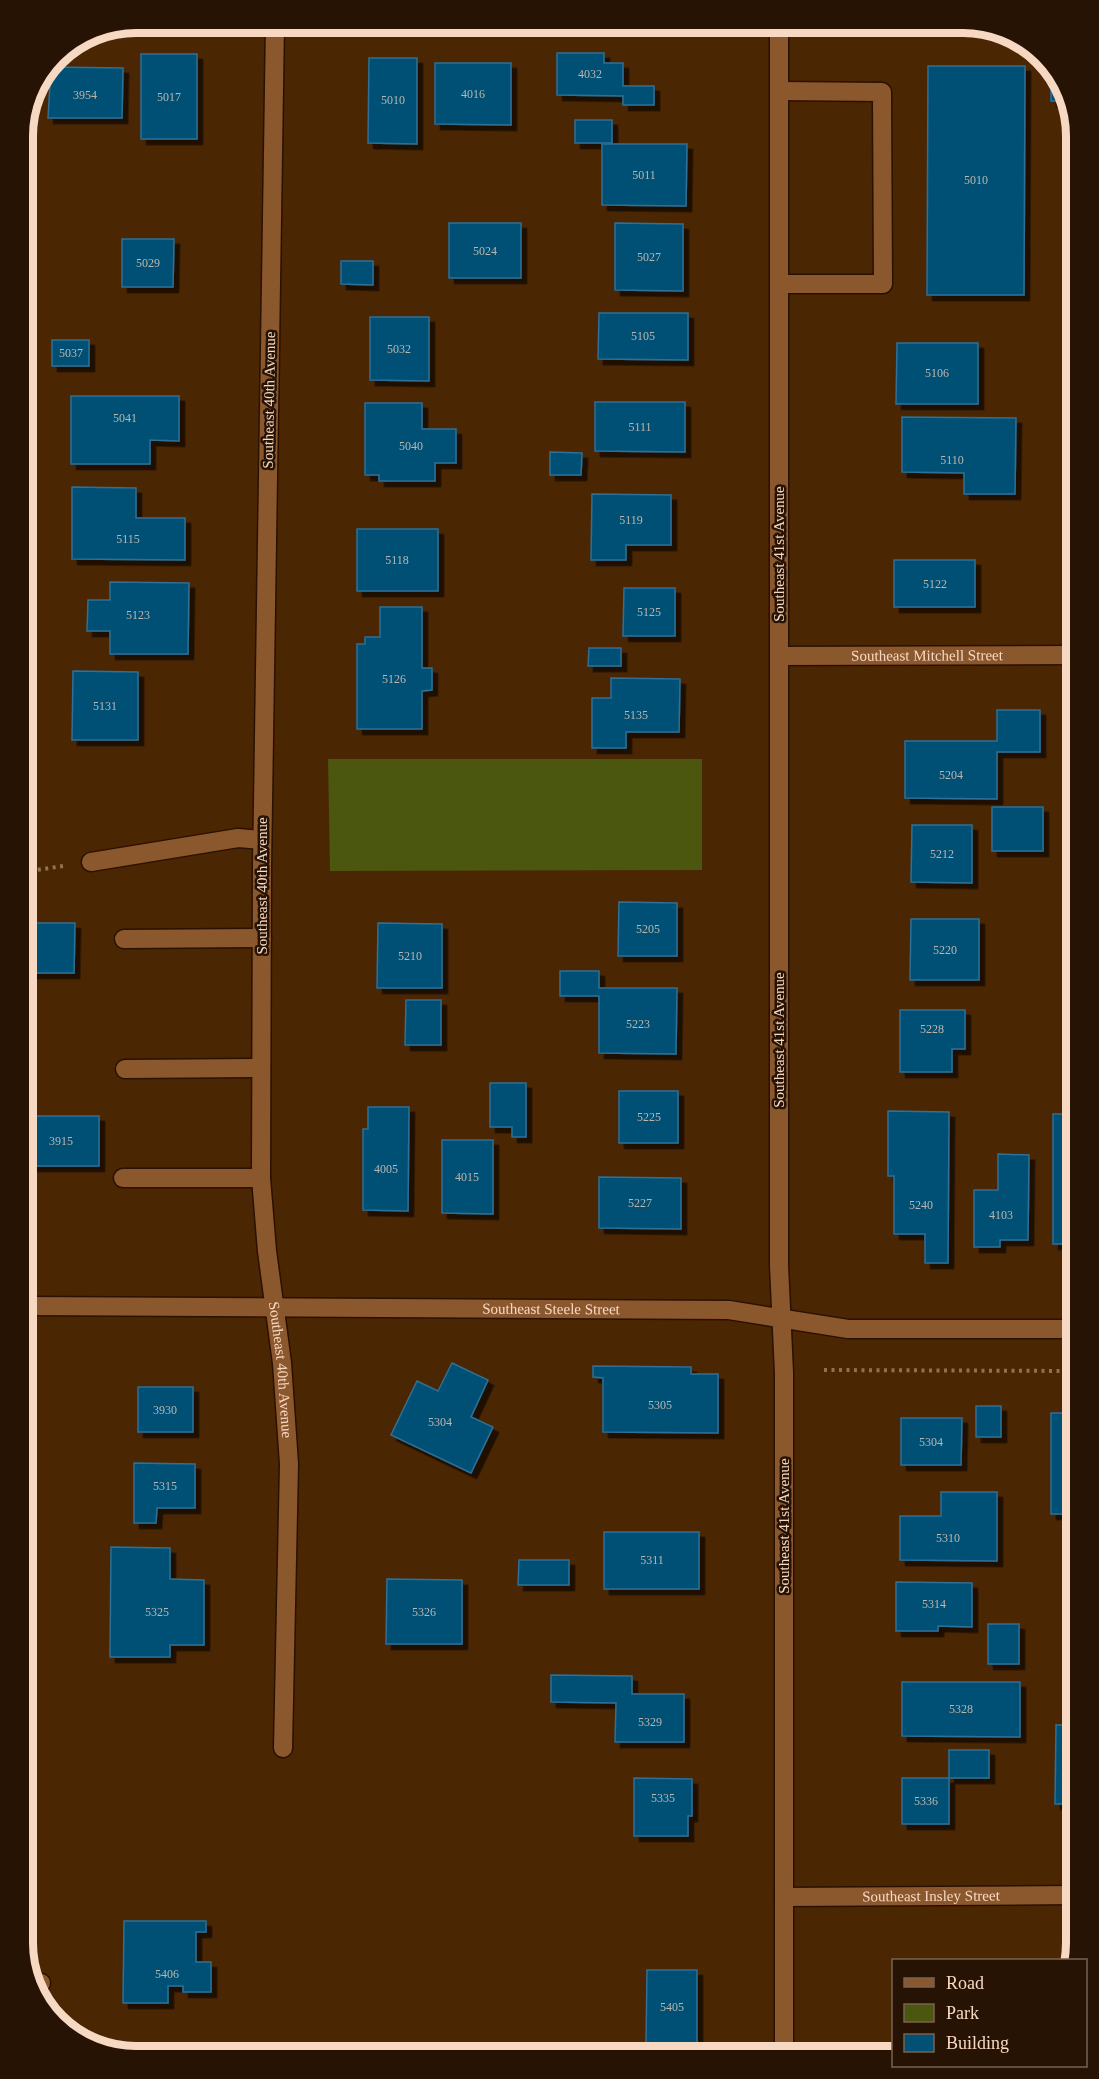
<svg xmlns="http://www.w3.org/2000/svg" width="1099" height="2079" font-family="'Times New Roman',serif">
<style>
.green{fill:#4b560e}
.building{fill:#025074;stroke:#2e6f96;stroke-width:1.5;filter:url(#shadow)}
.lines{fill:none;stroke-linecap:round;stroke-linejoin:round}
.minor-casing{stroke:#2a1100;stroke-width:21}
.path{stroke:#937053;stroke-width:4;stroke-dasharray:3 4.5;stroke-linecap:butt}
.minor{stroke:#8b572d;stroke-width:18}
.labels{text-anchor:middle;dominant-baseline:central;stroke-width:5;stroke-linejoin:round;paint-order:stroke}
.number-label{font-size:12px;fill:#bab6af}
.street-label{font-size:15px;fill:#f7d8c3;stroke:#271303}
.rim{fill:none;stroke:#f7d8c3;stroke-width:8}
</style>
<defs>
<filter id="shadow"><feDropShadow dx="5.5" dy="5.5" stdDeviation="0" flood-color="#0009"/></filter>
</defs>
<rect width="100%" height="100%" fill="#4b2603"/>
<path class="green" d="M 328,759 L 702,759 L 702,870 L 330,871 Z"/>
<g class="building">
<path d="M 557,53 L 604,53 L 604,63 L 623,63 L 623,86 L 654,86 L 654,105 L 623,105 L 623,96 L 557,95 Z"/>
<rect x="141" y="54" width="56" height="85"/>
<path d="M 369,58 L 417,58 L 417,144 L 368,143 Z"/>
<path d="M 435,63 L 511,63 L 511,125 L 435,124 Z"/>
<path d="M 928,66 L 1025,66 L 1024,295 L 927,295 Z"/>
<path d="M 51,67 L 123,68 L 122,118 L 48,118 Z"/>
<path d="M 1051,71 L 1068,92 L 1069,101 L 1051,101 Z"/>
<rect x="575" y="120" width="37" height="23"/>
<path d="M 602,144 L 687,144 L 686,206 L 602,205 Z"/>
<rect x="449" y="223" width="72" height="55"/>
<path d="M 615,223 L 683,224 L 683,291 L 615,290 Z"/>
<path d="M 122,239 L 174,239 L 173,287 L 122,287 Z"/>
<path d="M 341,261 L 373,261 L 373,285 L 341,284 Z"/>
<path d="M 599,313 L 688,313 L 688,360 L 598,359 Z"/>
<path d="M 370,317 L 429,317 L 429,381 L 370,380 Z"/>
<rect x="52" y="340" width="37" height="26"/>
<path d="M 897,343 L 978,343 L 978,404 L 896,404 Z"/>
<path d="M 71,396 L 179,396 L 179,441 L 150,440 L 150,464 L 71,464 Z"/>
<path d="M 595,402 L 685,402 L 685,452 L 595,451 Z"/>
<path d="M 365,403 L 422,403 L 422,429 L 456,429 L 456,463 L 435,463 L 435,481 L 379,481 L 379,475 L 365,475 Z"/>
<path d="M 902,417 L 1016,418 L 1015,494 L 964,494 L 964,473 L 902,472 Z"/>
<rect x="1074" y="427" width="2" height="69"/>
<path d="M 550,452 L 582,453 L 581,475 L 550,475 Z"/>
<path d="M 72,487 L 136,488 L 136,518 L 185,518 L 185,560 L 72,559 Z"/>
<path d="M 592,494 L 671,495 L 671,545 L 626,545 L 626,560 L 591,560 Z"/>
<rect x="357" y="529" width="81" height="62"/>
<rect x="894" y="560" width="81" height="47"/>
<path d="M 110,582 L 189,583 L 188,654 L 110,654 L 110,631 L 87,631 L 88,600 L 110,600 Z"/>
<path d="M 624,588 L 675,588 L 675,636 L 623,636 Z"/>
<path d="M 380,607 L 422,607 L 422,668 L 432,668 L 432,690 L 422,691 L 422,729 L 357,729 L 357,644 L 365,644 L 365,637 L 380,637 Z"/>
<path d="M 589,648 L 621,648 L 621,666 L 588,666 Z"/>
<path d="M 73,671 L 138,672 L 138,740 L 72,740 Z"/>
<path d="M 611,678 L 680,679 L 679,732 L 626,732 L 626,748 L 592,748 L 592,698 L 611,698 Z"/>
<path d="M 997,710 L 1040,710 L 1040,752 L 997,752 L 997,799 L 905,798 L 905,741 L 997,741 Z"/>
<rect x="992" y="807" width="51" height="44"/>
<path d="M 912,825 L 972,825 L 972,883 L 911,882 Z"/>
<path d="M 619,902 L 677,903 L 677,956 L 618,956 Z"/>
<path d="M 911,919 L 979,919 L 979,980 L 910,980 Z"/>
<path d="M 23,923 L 75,923 L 74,973 L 23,973 Z"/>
<path d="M 378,923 L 442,924 L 442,988 L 377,988 Z"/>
<path d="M 560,971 L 599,971 L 599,988 L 677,988 L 676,1054 L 599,1053 L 599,996 L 560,996 Z"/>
<path d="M 406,1000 L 441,1000 L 441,1045 L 405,1045 Z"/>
<path d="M 900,1010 L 965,1010 L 965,1049 L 952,1049 L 952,1072 L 900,1072 Z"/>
<path d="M 490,1083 L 526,1083 L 526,1137 L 512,1137 L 512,1127 L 490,1127 Z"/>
<rect x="619" y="1091" width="59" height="52"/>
<path d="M 368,1107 L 409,1107 L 408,1211 L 363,1210 L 363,1129 L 368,1129 Z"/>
<path d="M 888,1111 L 949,1112 L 948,1263 L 925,1263 L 925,1234 L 894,1234 L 894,1176 L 888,1176 Z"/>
<rect x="1053" y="1114" width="23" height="130"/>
<rect x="23" y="1116" width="76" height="50"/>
<path d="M 442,1140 L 493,1140 L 493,1214 L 442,1213 Z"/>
<path d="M 998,1154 L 1029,1155 L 1028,1240 L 1000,1240 L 1000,1247 L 974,1247 L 974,1190 L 998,1190 Z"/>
<path d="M 599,1177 L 681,1178 L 681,1229 L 599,1228 Z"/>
<path d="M 452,1363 L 488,1380 L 471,1417 L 493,1427 L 471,1473 L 391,1435 L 417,1381 L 438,1391 Z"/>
<path d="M 593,1366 L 691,1367 L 691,1374 L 718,1374 L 718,1433 L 603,1432 L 603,1378 L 593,1377 Z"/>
<rect x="138" y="1387" width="55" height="45"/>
<rect x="976" y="1406" width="25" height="31"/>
<rect x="1051" y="1413" width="25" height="101"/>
<path d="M 901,1418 L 962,1418 L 961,1465 L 901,1465 Z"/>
<path d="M 134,1463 L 195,1464 L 195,1508 L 157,1508 L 156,1523 L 134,1523 Z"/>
<path d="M 941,1492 L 997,1492 L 997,1561 L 900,1560 L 900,1516 L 941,1516 Z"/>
<rect x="604" y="1532" width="95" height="57"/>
<path d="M 111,1547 L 170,1548 L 170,1579 L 204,1580 L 204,1645 L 170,1645 L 170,1657 L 110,1657 Z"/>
<path d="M 519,1560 L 569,1560 L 569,1585 L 518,1585 Z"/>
<path d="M 387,1579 L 462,1580 L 462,1644 L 386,1644 Z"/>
<path d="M 896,1582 L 972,1583 L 972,1627 L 938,1626 L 938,1631 L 896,1631 Z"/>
<rect x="988" y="1624" width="31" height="40"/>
<path d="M 551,1675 L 632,1676 L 632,1694 L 684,1694 L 684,1742 L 615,1742 L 616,1703 L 551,1702 Z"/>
<path d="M 902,1682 L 1020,1682 L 1020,1737 L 902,1736 Z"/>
<path d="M 1056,1725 L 1076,1725 L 1076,1804 L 1055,1804 Z"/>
<rect x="949" y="1750" width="40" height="28"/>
<path d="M 634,1778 L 692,1779 L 692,1816 L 688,1816 L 688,1836 L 634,1836 Z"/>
<rect x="902" y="1778" width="47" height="46"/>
<path d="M 124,1921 L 206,1921 L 206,1932 L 196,1932 L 196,1962 L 211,1962 L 211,1992 L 183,1992 L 183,1986 L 168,1986 L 168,2003 L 123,2003 Z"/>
<path d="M 647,1970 L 697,1970 L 697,2043 L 646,2043 Z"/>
</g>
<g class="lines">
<g class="minor-casing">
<g id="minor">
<path id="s1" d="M 275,23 L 262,867 L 261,1178 L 267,1251 L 282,1363 L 289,1464 L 283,1748"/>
<path d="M 779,23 L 779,1265 L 784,1373 L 784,2056"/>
<path d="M 780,91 L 882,92 L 883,284 L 780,284"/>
<path id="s2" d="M 779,656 L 1076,655"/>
<path d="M 91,862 L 238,838 L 262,840"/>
<path d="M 124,939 L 262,938"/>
<path d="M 125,1069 L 261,1068"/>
<path d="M 123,1178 L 261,1178"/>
<path id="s3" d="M 23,1306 L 729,1310 L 848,1329 L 1076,1329"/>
<path id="s4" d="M 784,1897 L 1076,1895"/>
<path d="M 31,1984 L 41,1983"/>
</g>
</g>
<g class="path">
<path d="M 23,872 L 63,866"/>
<path d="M 824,1370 L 1076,1371"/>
</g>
<use href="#minor" class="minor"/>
</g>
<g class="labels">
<g class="number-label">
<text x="590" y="74">4032</text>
<text x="473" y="94">4016</text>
<text x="85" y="95">3954</text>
<text x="169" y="97">5017</text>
<text x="393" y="100">5010</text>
<text x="644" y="175">5011</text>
<text x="976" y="180">5010</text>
<text x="485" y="251">5024</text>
<text x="649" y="257">5027</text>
<text x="148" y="263">5029</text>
<text x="643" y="336">5105</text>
<text x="399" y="349">5032</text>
<text x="71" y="353">5037</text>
<text x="937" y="373">5106</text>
<text x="125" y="418">5041</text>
<text x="640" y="427">5111</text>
<text x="411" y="446">5040</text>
<text x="952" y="460">5110</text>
<text x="631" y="520">5119</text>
<text x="128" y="539">5115</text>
<text x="397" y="560">5118</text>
<text x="935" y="584">5122</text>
<text x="649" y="612">5125</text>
<text x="138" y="615">5123</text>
<text x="394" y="679">5126</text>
<text x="105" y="706">5131</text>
<text x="636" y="715">5135</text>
<text x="951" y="775">5204</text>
<text x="942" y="854">5212</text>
<text x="648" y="929">5205</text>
<text x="945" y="950">5220</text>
<text x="410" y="956">5210</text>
<text x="638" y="1024">5223</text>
<text x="932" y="1029">5228</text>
<text x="649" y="1117">5225</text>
<text x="61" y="1141">3915</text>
<text x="386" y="1169">4005</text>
<text x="467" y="1177">4015</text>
<text x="640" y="1203">5227</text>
<text x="921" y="1205">5240</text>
<text x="1001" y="1215">4103</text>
<text x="660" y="1405">5305</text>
<text x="165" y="1410">3930</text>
<text x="440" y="1422">5304</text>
<text x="931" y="1442">5304</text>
<text x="165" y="1486">5315</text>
<text x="948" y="1538">5310</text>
<text x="652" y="1560">5311</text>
<text x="934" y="1604">5314</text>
<text x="157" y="1612">5325</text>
<text x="424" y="1612">5326</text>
<text x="961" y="1709">5328</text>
<text x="650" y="1722">5329</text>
<text x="663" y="1798">5335</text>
<text x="926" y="1801">5336</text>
<text x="167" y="1974">5406</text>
<text x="672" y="2007">5405</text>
</g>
<g class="street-label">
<text transform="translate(269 400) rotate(-89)">Southeast 40th Avenue</text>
<text transform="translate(779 554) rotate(-90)">Southeast 41st Avenue</text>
<text stroke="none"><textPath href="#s2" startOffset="148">Southeast Mitchell Street</textPath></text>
<text transform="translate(262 886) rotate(-90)">Southeast 40th Avenue</text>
<text transform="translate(779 1040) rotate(-90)">Southeast 41st Avenue</text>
<text stroke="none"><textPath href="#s3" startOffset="528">Southeast Steele Street</textPath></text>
<text stroke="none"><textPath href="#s1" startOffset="1348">Southeast 40th Avenue</textPath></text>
<text transform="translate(784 1526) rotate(-90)">Southeast 41st Avenue</text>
<text stroke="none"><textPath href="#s4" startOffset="147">Southeast Insley Street</textPath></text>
</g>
</g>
<path d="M0 0H1099V2079H0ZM136 33H963A103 103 0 0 1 1066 136V1943A103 103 0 0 1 963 2046H136A103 103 0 0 1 33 1943V136A103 103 0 0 1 136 33Z" fill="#271303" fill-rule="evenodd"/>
<path class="rim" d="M136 33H963A103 103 0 0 1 1066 136V1943A103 103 0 0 1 963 2046H136A103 103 0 0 1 33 1943V136A103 103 0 0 1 136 33Z"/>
<rect x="892" y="1959" width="195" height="108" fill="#271303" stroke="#7a6250" stroke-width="1.5"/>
<rect x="904" y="1978" width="30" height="9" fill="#8b572d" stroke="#7a6250" stroke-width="1.5"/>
<text x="946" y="1989" font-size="18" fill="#f7d8c3">Road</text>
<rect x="904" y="2004" width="30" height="18" fill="#4b560e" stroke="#7a6250" stroke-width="1.5"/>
<text x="946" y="2019" font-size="18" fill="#f7d8c3">Park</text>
<rect x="904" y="2034" width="30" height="18" fill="#025074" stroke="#7a6250" stroke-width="1.5"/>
<text x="946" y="2049" font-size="18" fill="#f7d8c3">Building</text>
</svg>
